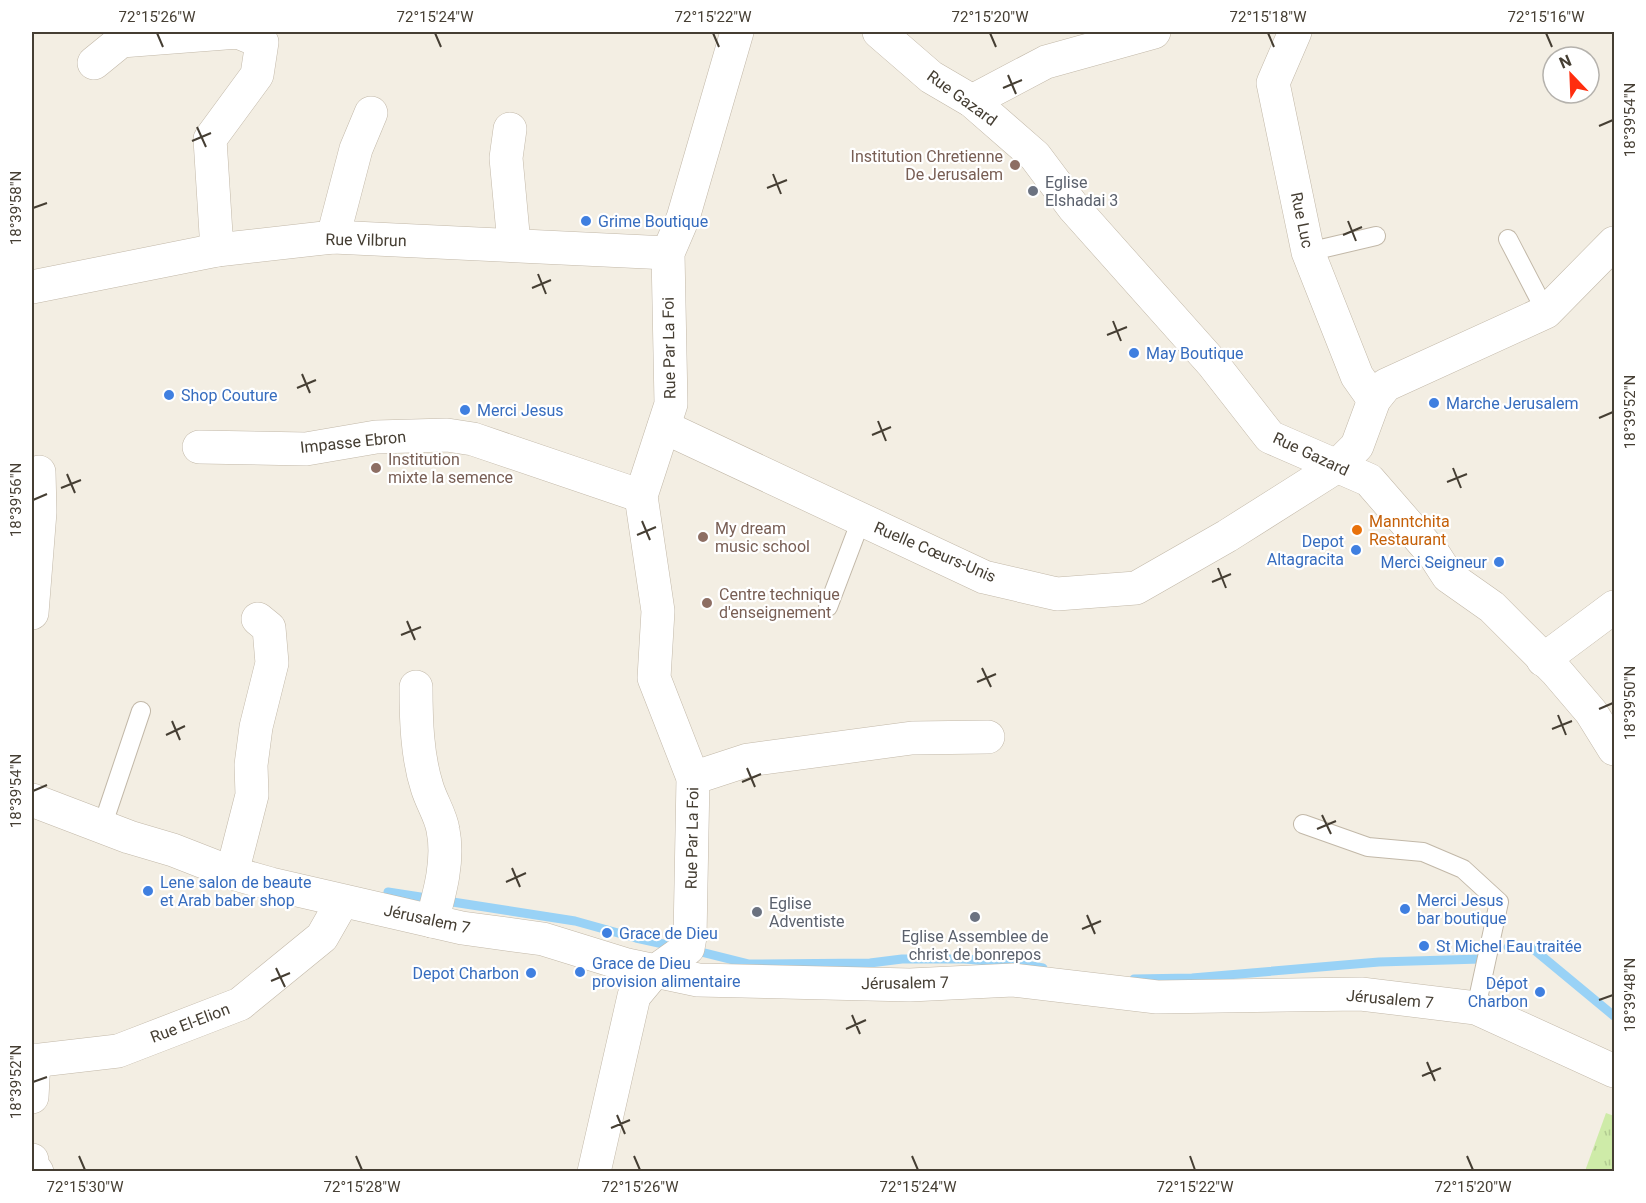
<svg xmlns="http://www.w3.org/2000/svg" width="1646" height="1203" font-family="Roboto,sans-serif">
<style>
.park{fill:url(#park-tufts)}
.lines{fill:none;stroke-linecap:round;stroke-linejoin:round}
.stream{stroke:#99d2f6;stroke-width:9}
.service-casing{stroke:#c2b8a8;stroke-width:20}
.minor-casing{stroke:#c2b8a8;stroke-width:34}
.service{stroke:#fff;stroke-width:18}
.minor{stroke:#fff;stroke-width:33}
.ticks{fill:none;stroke:#453e33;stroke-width:2}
.education-dot{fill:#8d6e63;stroke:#fff;stroke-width:2}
.worship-dot{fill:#6b7280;stroke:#fff;stroke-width:2}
.shop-dot{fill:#3f7fe0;stroke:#fff;stroke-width:2}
.food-dot{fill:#e8710a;stroke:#fff;stroke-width:2}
.labels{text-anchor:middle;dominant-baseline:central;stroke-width:4.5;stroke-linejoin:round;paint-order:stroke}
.street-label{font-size:16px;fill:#453e33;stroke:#fff}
.education-label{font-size:16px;fill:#785e54;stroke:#fff;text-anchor:start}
.worship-label{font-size:16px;fill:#5b616d;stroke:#fff;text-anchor:start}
.shop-label{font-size:16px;fill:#366cbe;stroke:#fff;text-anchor:start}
.food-label{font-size:16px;fill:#c56008;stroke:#fff;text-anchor:start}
.neatline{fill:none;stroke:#453e33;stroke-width:2}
.ticks-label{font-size:15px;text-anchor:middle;fill:#453e33}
</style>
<defs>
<pattern id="park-tufts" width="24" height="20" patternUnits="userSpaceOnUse" patternTransform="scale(1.5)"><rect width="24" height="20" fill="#ceeba8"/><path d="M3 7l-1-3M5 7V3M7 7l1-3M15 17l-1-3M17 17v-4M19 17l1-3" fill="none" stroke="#b2cb91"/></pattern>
</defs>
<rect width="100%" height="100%" fill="#f3eee3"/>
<path class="park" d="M 1606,1113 L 1614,1116 L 1614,1171 L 1585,1171 Z"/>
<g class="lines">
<g class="stream">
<path d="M 388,892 L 575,921 L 636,938 L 677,947"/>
<path d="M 1508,947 L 1532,948 L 1614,1016"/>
<path d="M 693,950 L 749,964 L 870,963 L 902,959 L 964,959 L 1015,963 L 1043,968"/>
<path d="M 1134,979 L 1192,978 L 1379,962 L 1481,959"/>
</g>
<g class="service-casing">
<g id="service">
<path d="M 1508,239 L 1546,312"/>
<path d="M 1308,252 L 1376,236"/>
<path d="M 828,607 L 861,520"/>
<path d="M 1303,824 L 1368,847 L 1423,852 L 1463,869 L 1499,902 L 1476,1008"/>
<path d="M 102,827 L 141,711"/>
</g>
</g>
<g class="minor-casing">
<g id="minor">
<path d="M 879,32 L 931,77 L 972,101 L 1035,156 L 1074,208 L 1213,364 L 1270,437 L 1369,480 L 1435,556 L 1448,576 L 1492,607 L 1556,671 L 1591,712 L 1614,749"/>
<path d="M 1295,32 L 1273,83 L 1308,252 L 1357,376 L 1374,400"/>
<path d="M 94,63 L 121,41 L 238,32 L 262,42 L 257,75 L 210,139 L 217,250"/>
<path d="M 972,101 L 1046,62 L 1154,32"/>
<path d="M 510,129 L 506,158 L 514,244"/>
<path d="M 333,237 L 356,149 L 371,113"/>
<path d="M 32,287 L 217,250 L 333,237 L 668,253"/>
<path d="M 664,427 L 984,577 L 1057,594 L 1136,588 L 1227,536 L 1336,467 L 1357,446 L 1374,400 L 1386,385 L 1546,312 L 1614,243"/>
<path d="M 199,447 L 306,449 L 376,437 L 447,435 L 473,439 L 641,496"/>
<path d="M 32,613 L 40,512 L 39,472"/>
<path d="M 1543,660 L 1614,607"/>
<path d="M 416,687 C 416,719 417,756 427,787 C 431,801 441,816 443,830 C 449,860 440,892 432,921"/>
<path d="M 693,778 L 748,760 L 912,738 L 988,737"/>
<path d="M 32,800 L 129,837 L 173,850 L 232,873 L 271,884 L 462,928 L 543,939 L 627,965 L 698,980 L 910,985 L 1013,980 L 1157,997 L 1361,994 L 1476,1008 L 1614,1071"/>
<path d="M 232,873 L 252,795 L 251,765 L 256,727 L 272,663 L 269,628 L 258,619"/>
<path d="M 32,1061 L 118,1051 L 240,1004 L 322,937 L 342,902"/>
<path d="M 32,1097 L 34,1060"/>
<path d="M 32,1160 L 32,1165 L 37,1172"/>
<path d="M 594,1172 L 634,996 L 654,972 L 688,948 L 690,937 L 693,778 L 654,678 L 658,611 L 641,496 L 671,404 L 668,253 L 683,218 L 737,32"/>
</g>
</g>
<use href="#service" class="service"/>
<use href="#minor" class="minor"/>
</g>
<path class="ticks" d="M 157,33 L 163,47M 435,33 L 441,47M 713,33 L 719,47M 990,33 L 996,47M 1268,33 L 1274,47M 1546,33 L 1552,47M 1008,75 L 1016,94M 1003,88 L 1022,80M 1599,126 L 1613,120M 197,127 L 206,147M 192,141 L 211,133M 773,174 L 781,194M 767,188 L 787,180M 33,208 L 47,203M 1348,221 L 1356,241M 1343,235 L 1362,227M 538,274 L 546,294M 532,288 L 551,280M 1113,321 L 1121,341M 1107,335 L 1127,327M 302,374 L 310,393M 297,388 L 316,380M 1599,418 L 1613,412M 878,421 L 886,441M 872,435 L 891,427M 1453,468 L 1461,488M 67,474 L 75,493M 1447,482 L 1467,474M 61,488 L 81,480M 33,500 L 47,494M 642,521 L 650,540M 637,535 L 656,527M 1218,568 L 1226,588M 1212,582 L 1231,574M 407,621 L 415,640M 401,635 L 421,627M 982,668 L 991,687M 977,682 L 996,674M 1599,709 L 1613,703M 1558,715 L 1566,735M 172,721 L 180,740M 1552,729 L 1572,721M 166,735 L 185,726M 747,768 L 755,787M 742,782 L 761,774M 33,791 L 47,785M 1322,815 L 1331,834M 1317,829 L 1336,821M 512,868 L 520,887M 506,882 L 526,873M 1087,915 L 1095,934M 1082,929 L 1101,921M 276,968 L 285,987M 271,981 L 290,973M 1599,1000 L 1613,995M 852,1015 L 860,1034M 846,1029 L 866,1020M 1427,1062 L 1435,1081M 1422,1076 L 1441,1068M 33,1082 L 47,1077M 617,1115 L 625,1134M 611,1128 L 630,1120M 79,1156 L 85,1170M 356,1156 L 362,1170M 634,1156 L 640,1170M 912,1156 L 918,1170M 1190,1156 L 1195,1170M 1467,1156 L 1473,1170"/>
<g class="education-dot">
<circle cx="1015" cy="165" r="6"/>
<circle cx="376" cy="468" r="6"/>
<circle cx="703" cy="537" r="6"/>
<circle cx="707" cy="603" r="6"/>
</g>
<g class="worship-dot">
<circle cx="1033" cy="191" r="6"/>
<circle cx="757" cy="912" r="6"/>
<circle cx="975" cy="917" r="6"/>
</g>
<g class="shop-dot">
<circle cx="586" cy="221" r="6"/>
<circle cx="1134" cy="353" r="6"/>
<circle cx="169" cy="395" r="6"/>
<circle cx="1434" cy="403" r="6"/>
<circle cx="465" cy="410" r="6"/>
<circle cx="1356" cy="550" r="6"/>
<circle cx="1499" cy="562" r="6"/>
<circle cx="148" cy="891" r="6"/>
<circle cx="1405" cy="909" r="6"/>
<circle cx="607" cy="933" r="6"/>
<circle cx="1424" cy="946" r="6"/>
<circle cx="580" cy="972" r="6"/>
<circle cx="531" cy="973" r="6"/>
<circle cx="1540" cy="992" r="6"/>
</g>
<circle class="food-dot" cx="1357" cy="530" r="6"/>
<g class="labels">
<g class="street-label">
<text transform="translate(962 98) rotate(36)">Rue Gazard</text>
<text transform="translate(1302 220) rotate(78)">Rue Luc</text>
<text transform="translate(366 240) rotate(1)">Rue Vilbrun</text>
<text transform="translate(669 348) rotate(-91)">Rue Par La Foi</text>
<text transform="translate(353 442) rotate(-6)">Impasse Ebron</text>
<text transform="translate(1311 454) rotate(25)">Rue Gazard</text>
<text transform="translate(935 552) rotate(23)">Ruelle Cœurs-Unis</text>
<text transform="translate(692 838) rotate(-89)">Rue Par La Foi</text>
<text transform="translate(427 919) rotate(12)">Jérusalem 7</text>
<text transform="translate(905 983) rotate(-1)">Jérusalem 7</text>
<text transform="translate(1390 999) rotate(5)">Jérusalem 7</text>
<text transform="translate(190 1023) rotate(-21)">Rue El-Elion</text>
</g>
<g class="education-label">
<text x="1003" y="156" text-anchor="end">Institution Chretienne<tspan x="1003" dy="18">De Jerusalem</tspan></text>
<text x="388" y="459">Institution<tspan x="388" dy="18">mixte la semence</tspan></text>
<text x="715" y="528">My dream<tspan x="715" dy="18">music school</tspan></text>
<text x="719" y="594">Centre technique<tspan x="719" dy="18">d'enseignement</tspan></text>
</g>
<g class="worship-label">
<text x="1045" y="182">Eglise<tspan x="1045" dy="18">Elshadai 3</tspan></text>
<text x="769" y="903">Eglise<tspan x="769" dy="18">Adventiste</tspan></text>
<text x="975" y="936" text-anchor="middle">Eglise Assemblee de<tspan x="975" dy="18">christ de bonrepos</tspan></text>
</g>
<g class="shop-label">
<text x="598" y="221">Grime Boutique</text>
<text x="1146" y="353">May Boutique</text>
<text x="181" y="395">Shop Couture</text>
<text x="1446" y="403">Marche Jerusalem</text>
<text x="477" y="410">Merci Jesus</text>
<text x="1344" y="541" text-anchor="end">Depot<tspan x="1344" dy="18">Altagracita</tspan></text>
<text x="1487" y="562" text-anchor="end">Merci Seigneur</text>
<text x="160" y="882">Lene salon de beaute<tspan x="160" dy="18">et Arab baber shop</tspan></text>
<text x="1417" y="900">Merci Jesus<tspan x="1417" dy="18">bar boutique</tspan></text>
<text x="619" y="933">Grace de Dieu</text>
<text x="1436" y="946">St Michel Eau traitée</text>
<text x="592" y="963">Grace de Dieu<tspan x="592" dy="18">provision alimentaire</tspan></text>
<text x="519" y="973" text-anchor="end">Depot Charbon</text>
<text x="1528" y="983" text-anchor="end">Dépot<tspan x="1528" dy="18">Charbon</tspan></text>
</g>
<g class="food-label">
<text x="1369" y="521">Manntchita<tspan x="1369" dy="18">Restaurant</tspan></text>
</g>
</g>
<rect width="1646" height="1203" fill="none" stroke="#ffffff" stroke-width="66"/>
<g transform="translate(1571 75) rotate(337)"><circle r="28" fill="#ffffff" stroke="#b5b2ad" stroke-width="1.5"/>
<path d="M0-4.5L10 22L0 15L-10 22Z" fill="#ff2d0e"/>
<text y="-9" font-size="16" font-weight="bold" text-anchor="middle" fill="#453e33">N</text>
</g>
<rect x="33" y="33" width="1580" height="1137" class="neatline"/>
<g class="ticks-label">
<text x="157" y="22">72°15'26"W</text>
<text x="435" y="22">72°15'24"W</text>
<text x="713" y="22">72°15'22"W</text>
<text x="990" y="22">72°15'20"W</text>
<text x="1268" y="22">72°15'18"W</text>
<text x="1546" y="22">72°15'16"W</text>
<text transform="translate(1630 120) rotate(-90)" y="5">18°39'54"N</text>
<text transform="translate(16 208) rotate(-90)" y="5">18°39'58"N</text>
<text transform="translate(1630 412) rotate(-90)" y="5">18°39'52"N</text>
<text transform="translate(16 500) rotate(-90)" y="5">18°39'56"N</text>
<text transform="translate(1630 703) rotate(-90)" y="5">18°39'50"N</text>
<text transform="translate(16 791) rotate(-90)" y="5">18°39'54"N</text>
<text transform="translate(1630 995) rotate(-90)" y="5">18°39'48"N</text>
<text transform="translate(16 1082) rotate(-90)" y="5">18°39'52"N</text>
<text x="85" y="1192">72°15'30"W</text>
<text x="362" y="1192">72°15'28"W</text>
<text x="640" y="1192">72°15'26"W</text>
<text x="918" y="1192">72°15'24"W</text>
<text x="1195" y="1192">72°15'22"W</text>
<text x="1473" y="1192">72°15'20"W</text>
</g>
</svg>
